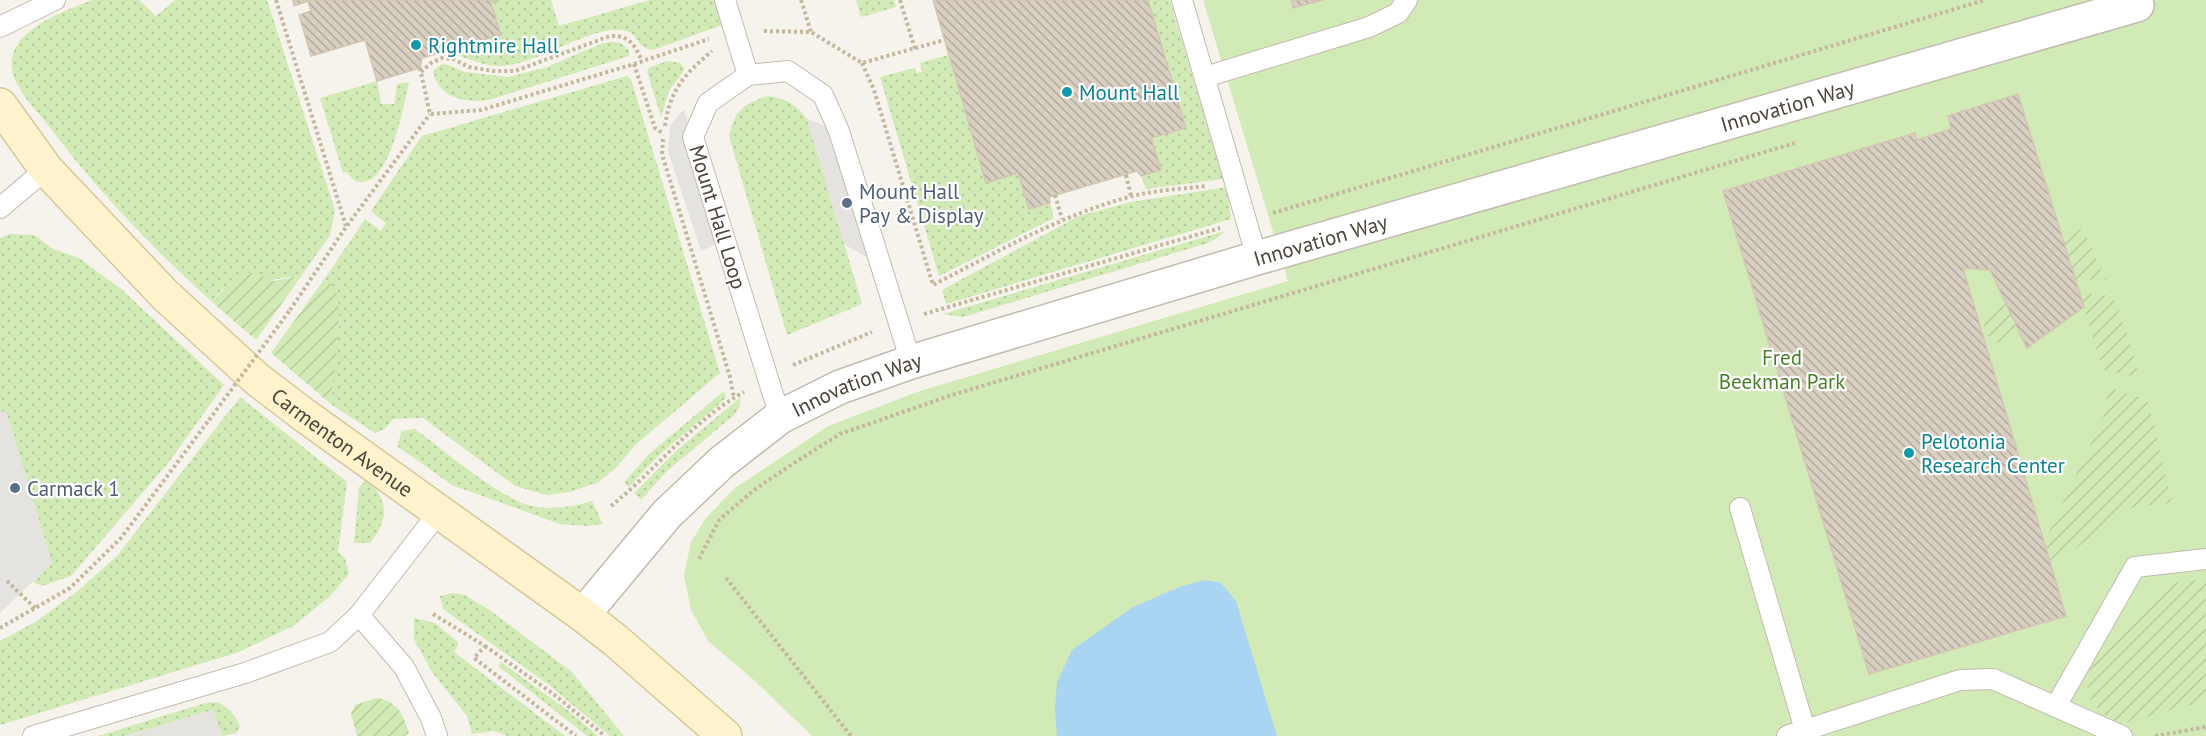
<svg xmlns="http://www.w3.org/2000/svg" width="2206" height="736" font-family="'PT Sans',sans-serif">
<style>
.grass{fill:url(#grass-dots)}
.park{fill:#d2eab5}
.garden{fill:url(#garden-furrows)}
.parking{fill:#e5e3e0}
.water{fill:#a9d4f2}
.building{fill:url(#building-back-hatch);stroke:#d3c7b4;stroke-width:1.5}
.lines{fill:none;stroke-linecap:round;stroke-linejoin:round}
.lane-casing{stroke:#c2bbae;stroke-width:22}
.street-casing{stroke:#c2bbae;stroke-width:36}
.secondary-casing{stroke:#d6c79b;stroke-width:36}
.path{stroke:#c4b79f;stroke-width:4;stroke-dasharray:3 3;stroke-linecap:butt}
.lane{stroke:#fff;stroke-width:20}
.street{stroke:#fff;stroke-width:33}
.secondary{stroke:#fff3cd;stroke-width:33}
.path-bridge{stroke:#c4b79f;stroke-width:4;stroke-dasharray:3 3;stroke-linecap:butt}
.culture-dot{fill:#0f9aa8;stroke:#fff;stroke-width:2}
.service-dot{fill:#5c6f8a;stroke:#fff;stroke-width:2}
.labels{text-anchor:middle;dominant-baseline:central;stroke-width:4.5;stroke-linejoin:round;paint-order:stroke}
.culture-label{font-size:21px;fill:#0d838f;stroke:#fff;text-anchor:start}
.street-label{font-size:21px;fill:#4b4439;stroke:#fff}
.service-label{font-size:21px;fill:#4e5e75;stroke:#fff;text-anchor:start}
.park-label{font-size:21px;fill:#4a7f2a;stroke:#fff}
</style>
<defs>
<pattern id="grass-dots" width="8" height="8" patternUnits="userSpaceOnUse" patternTransform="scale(1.5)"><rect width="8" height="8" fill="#d2eab5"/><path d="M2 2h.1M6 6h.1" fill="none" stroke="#b6ca9c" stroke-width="1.8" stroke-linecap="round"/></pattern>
<pattern id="garden-furrows" width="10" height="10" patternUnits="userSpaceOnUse" patternTransform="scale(1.5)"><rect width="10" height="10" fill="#d2eab5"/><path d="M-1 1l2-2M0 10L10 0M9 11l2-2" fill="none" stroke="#b6ca9c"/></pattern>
<pattern id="building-back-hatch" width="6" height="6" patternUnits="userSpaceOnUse" patternTransform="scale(1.5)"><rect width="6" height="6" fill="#d8cfc1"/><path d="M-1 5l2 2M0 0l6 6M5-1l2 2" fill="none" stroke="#b1aa9e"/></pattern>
</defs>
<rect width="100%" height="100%" fill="#f6f3ec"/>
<g class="grass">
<path d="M 93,0 L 139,0 L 156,16 L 175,0 L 267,0 L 335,210 L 330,235 L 302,275 L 223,288 L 212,302 C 152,248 96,189 48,125 C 36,110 21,95 14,77 C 11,70 11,62 13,55 C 19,27 68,9 93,0 Z"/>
<path d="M 500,0 L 551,0 L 559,26 L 650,0 L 714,0 L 722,25 L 653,50 C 650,49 646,49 644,47 C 637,43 635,33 627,31 C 594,22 539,65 501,66 C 483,66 465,58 448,51 L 501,35 L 491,3 Z"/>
<path d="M 856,0 L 894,0 L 896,7 L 861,17 Z"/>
<path d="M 1148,0 L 1170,0 L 1223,179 L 1146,189 L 1141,176 L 1161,170 L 1151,138 L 1186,128 Z"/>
<path d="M 613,42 L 620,43 L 629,50 L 629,56 L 489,100 C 465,103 438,98 433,71 L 442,64 L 448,65 L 464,72 L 509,77 L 547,67 L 603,43 Z"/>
<path d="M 948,55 L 986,182 L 1018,173 L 1029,209 L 1050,203 L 1054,218 L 939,276 L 880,77 L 915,68 L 917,73 L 922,72 L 920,63 Z"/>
<path d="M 668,61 L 680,63 L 685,69 L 669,91 L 661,117 L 647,71 L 650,67 Z"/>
<path d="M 627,76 L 631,79 L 720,373 L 634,446 L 617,467 L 599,482 L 570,492 L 546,495 L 515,486 L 423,418 L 393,419 L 386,428 L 375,433 L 331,404 L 339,323 L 325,278 L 365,219 L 381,231 L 386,223 L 371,211 L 422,136 Z"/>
<path d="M 377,81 L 381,104 L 394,104 L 397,84 L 409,82 C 404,103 391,182 362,182 C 354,182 351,178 347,172 L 343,173 L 320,98 Z"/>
<path d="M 768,96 C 786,99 796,104 807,119 L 862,304 L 787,335 L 729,136 C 734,111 744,103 768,96 Z"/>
<path d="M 1227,187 L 1231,219 L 946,304 L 942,290 L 1079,216 L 1131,202 Z"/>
<path d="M 1225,231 L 1216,239 L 1208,243 L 963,317 L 943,314 Z"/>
<path d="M 10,234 L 35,235 L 53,249 L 79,258 L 121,289 L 224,385 L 169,462 L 71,576 L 42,586 L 33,582 L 52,563 L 6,412 L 0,412 L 0,238 Z"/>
<path d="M 724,391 L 726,398 L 657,457 L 629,487 L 624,482 L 649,454 Z"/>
<path d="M 240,397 L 347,482 L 338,552 L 345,558 L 349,574 L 330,596 L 295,625 L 239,652 L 0,725 L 0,641 L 37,621 L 75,593 L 117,556 Z"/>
<path d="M 741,397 L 739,408 L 734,415 L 666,472 L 641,500 L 634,493 L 677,450 Z"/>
<path d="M 415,429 C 445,451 499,498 532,506 C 553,510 573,507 592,501 L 603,524 L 587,526 L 560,524 L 452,485 L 397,446 L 402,431 Z"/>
<path d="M 367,479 C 389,501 389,519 370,543 L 354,543 L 359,487 Z"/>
<path d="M 453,593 L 465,595 L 491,611 L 572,672 L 624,736 L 610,736 L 549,685 L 443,609 L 440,596 Z"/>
<path d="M 414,618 L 435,623 L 459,643 L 454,652 L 565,736 L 508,736 L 494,731 L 472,734 L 467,716 L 432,672 L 414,639 Z"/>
<path d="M 501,662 L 570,712 L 598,736 L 587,736 L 498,666 Z"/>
<path d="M 217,702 C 229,708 235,714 240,727 L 236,733 L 222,736 L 213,710 L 125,736 L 98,736 L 205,703 Z"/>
</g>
<path class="park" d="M 1203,0 L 2206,0 L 2206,736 L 812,736 L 755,681 L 708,641 L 691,610 L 684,575 L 691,542 L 706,518 L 735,488 L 828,426 L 920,391 L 1288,281 Z"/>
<g class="garden">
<path d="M 2083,229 L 2106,280 L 2075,280 L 2061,234 Z"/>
<path d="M 243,272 L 257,274 L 274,281 L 302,275 L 256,340 L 212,302 L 232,279 Z"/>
<path d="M 325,278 C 329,282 334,286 336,292 C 344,311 333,379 331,404 L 271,353 Z"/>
<path d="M 2079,293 L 2113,296 L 2128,336 L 2140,378 L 2103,370 Z"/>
<path d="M 2000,303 L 2007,303 L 2021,333 C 2013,343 2003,346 1992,340 C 1978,326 1983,310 2000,303 Z"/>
<path d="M 2105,386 L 2148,400 L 2172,503 L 2128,508 L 2051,568 L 2044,543 L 2108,407 Z"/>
<path d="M 2206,579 L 2206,701 L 2120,724 C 2090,708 2080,693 2093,661 L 2160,587 L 2171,583 Z"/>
<path d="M 377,698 C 397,701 403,714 409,733 L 404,736 L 357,736 L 351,714 L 355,705 Z"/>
</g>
<g class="parking">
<path d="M 684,109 L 725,241 L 701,251 L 668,151 L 670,126 Z"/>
<path d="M 807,119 L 839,131 L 881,266 L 844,244 Z"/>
<path d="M 6,411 L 52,563 L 0,613 L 0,412 Z"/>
<path d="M 213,710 L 222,736 L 125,736 Z"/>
</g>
<path class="water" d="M 1205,580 L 1221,583 L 1236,601 L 1277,736 L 1057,736 L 1055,709 L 1057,682 L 1072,650 L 1133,607 L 1182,586 Z"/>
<g class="building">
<path d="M 293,0 L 500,0 L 491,3 L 501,35 L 422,58 L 420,68 L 377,81 L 365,40 L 311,56 L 299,15 L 311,11 L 308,1 L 294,6 Z"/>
<path d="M 933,0 L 1148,0 L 1186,128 L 1151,138 L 1161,170 L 1141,176 L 1137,171 L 1049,197 L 1050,203 L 1029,209 L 1018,173 L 986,183 Z"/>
<path d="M 1291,0 L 1323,0 L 1293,8 Z"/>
<path d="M 2018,94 L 2084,307 L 2027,348 L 1990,270 L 1963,268 L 2066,616 L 1869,674 L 1723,191 L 1915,133 L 1917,140 L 1951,129 L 1948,116 Z"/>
</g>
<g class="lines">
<g class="lane-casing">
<g id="lane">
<path d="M 725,0 L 748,75"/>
<path d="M 1182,0 L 1257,258"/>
<path d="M 0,27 L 55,0"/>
<path d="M 1205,77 L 1369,27 L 1398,13 L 1407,0"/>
<path d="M 0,208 L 46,169"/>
<path d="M 780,417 L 693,137 L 708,103 L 748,75 L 788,71 L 823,95 L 839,131 L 911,362"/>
<path d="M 1740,508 L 1805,730"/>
<path d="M 359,615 L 404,667 L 431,718 L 437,736"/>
<path d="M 2056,706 L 2135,567 L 2206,559"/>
<path d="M 33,736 L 245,673 L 330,642 L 359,615 L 439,512"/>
<path d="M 1787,736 L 1960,680 L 1993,679 L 2122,736"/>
</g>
</g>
<g class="street-casing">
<g id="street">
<path id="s1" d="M 583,615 L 667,514 L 722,462 L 780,417 L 840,387 L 911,362 L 1257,258 L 2137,5"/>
</g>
</g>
<g class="secondary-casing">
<g id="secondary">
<path id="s2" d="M 0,105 L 46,169 L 165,295 L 258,380 L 304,415 L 583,615 L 615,640 L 725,736"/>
</g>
</g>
<g class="path">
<path d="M 276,0 L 346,226"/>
<path d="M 801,0 L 811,32"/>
<path d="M 900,0 L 915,49"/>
<path d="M 764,31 L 811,32 L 862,63 L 944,40"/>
<path d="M 862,63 L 874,90 L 933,285 C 997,252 1059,216 1129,197 C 1154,190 1181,189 1206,186"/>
<path d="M 634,64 L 655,128 L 664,134"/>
<path d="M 420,68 L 430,114 L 481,110 L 634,64 L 709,39"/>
<path d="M 421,72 L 431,63 L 442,58 L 453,59 L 469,67 L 493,71 L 515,71 L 610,36 C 629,35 635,45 642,61"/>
<path d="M 665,126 C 670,89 685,74 712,51"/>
<path d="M 663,139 L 662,154 L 730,377 L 734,398"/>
<path d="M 1126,175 L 1131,196"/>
<path d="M 1055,195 L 1062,219"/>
<path d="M 1273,213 L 1985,0"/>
<path d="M 290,310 L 346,227 L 430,114"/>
<path d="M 924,314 L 1220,228"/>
<path d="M 793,365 L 872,332"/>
<path d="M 611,506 C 656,470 693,420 744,392"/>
<path d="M 699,559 L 719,520 L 754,490 L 794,463 L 840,434 L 952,395 L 1795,143"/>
<path d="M 726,578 L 851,736"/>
<path d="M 7,581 L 36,609"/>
<path d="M 433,614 L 485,646 L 474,658 L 576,736"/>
<path d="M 0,628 L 70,588 L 121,538 L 209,420"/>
<path d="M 485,646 L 552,693 L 605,736"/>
<path d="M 2155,736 L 2206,727"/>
</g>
<use href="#lane" class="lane"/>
<use href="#street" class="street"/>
<use href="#secondary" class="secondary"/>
<path class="path-bridge" d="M 209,420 L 290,310"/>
</g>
<g class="culture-dot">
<circle cx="416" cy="45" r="6"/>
<circle cx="1067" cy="92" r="6"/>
<circle cx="1909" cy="453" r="6"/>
</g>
<g class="service-dot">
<circle cx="847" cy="203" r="6"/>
<circle cx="15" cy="488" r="6"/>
</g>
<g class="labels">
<g class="culture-label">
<text x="428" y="45">Rightmire Hall</text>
<text x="1079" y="92">Mount Hall</text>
<text x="1921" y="441">Pelotonia<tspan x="1921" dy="24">Research Center</tspan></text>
</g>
<g class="street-label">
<text stroke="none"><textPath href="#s1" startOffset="1336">Innovation Way</textPath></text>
<text transform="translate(718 217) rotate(73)">Mount Hall Loop</text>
<text stroke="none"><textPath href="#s1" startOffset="850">Innovation Way</textPath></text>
<text stroke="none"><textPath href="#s1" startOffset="364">Innovation Way</textPath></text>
<text stroke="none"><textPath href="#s2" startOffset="483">Carmenton Avenue</textPath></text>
</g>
<g class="service-label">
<text x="859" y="191">Mount Hall<tspan x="859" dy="24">Pay &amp; Display</tspan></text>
<text x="27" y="488">Carmack 1</text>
</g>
<g class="park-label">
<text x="1782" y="357">Fred<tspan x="1782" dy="24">Beekman Park</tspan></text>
</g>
</g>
</svg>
